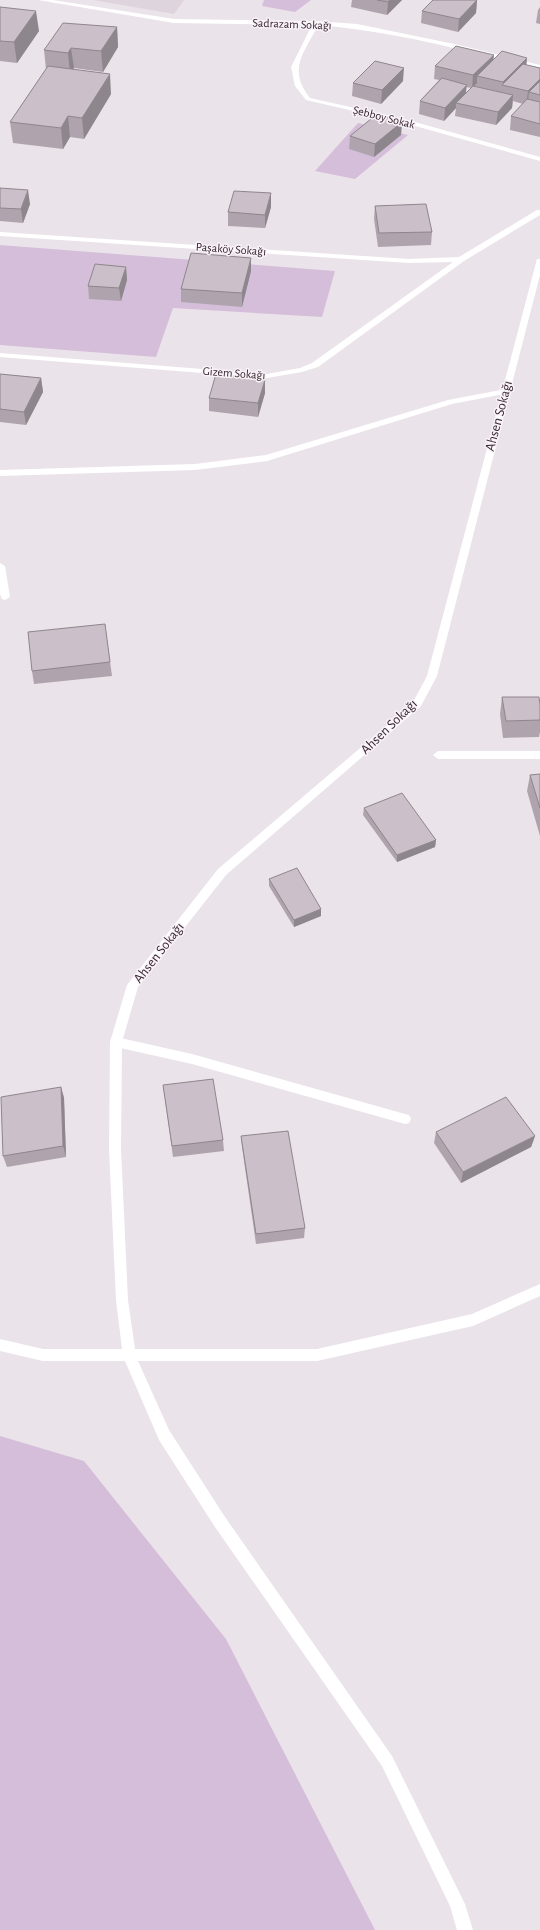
<svg xmlns="http://www.w3.org/2000/svg" width="540" height="1930" font-family="'Alegreya Sans',sans-serif">
<style>
.built{fill:#ded4dd}
.green{fill:#d5bed9}
.lines{fill:none;stroke-linecap:round;stroke-linejoin:round}
.service{fill:#fff;fill-rule:evenodd}
.minor{fill:#fff;fill-rule:evenodd}
.wall{fill:#afa4ad;fill-rule:evenodd}
.shaded-wall{fill:#8e868d}
.building{fill:#cbbfc9;stroke:#8e868d}
.labels{text-anchor:middle;dominant-baseline:central;stroke-width:3;stroke-linejoin:round;paint-order:stroke}
.far-street-label{font-size:12px;fill:#3a2533;stroke:#f8f3f7}
.street-label{font-size:14px;fill:#3a2533;stroke:#f8f3f7}
</style>
<rect width="100%" height="100%" fill="#ebe3ea"/>
<path class="built" d="M 93,0 L 184,0 L 174,14 Z"/>
<g class="green">
<path d="M 264,0 L 311,0 L 295,12 L 262,6 Z"/>
<path d="M 358,123 L 408,135 L 355,179 L 315,171 Z"/>
<path d="M 0,245 L 335,271 L 322,317 L 173,308 L 156,357 L 0,345 Z"/>
<path d="M 0,1436 L 84,1461 L 226,1639 L 375,1930 L 0,1930 Z"/>
</g>
<g class="lines">
<g class="service">
<path d="M 506,389 L 509,389 L 509,393 L 452,404 L 267,461 L 195,470 L 0,476 L 0,470 L 195,464 L 266,455 L 448,400 Z"/>
<path d="M 0,563 L 5,566 L 10,597 L 5,600 L 2,599 L 0,594 Z"/>
<path d="M 438,751 L 540,751 L 540,759 L 438,759 L 433,755 Z"/>
<path d="M 116,1037 L 192,1054 L 405,1114 L 409,1115 L 411,1119 L 409,1123 L 405,1124 L 192,1064 L 116,1047 L 112,1045 L 110,1042 L 112,1039 Z"/>
</g>
<g class="minor">
<path d="M 38,0 L 53,0 L 174,19 L 316,21 L 357,24 L 459,45 L 540,65 L 540,69 C 467,51 393,31 318,25 C 304,54 287,68 310,98 L 404,119 L 540,157 L 540,161 L 401,122 L 306,100 L 295,86 L 291,67 L 312,25 L 174,23 Z"/>
<path d="M 537,210 L 540,210 L 540,215 L 464,261 L 318,367 L 302,372 L 267,378 L 0,357 L 0,353 L 267,374 L 300,368 L 312,363 L 453,262 L 409,263 L 0,236 L 0,232 L 409,259 L 459,257 Z"/>
<path d="M 537,259 L 540,259 L 540,275 L 437,676 L 421,706 L 226,875 L 138,987 L 122,1042 L 121,1149 L 128,1300 L 135,1349 L 317,1349 L 472,1314 L 540,1284 L 540,1296 L 473,1326 L 317,1361 L 138,1361 L 169,1430 L 225,1517 L 392,1756 L 465,1904 L 473,1930 L 457,1930 L 450,1906 L 382,1766 L 215,1527 L 159,1440 L 125,1361 L 43,1361 L 0,1351 L 0,1339 L 43,1349 L 122,1349 L 116,1300 L 109,1149 L 110,1042 L 127,985 L 218,869 L 412,704 L 427,676 Z"/>
</g>
</g>
<g class="wall">
<path d="M 352,0 L 402,0 L 387,15 L 351,7 Z"/>
<path d="M 477,0 L 476,13 L 458,32 L 421,23 L 422,11 Z"/>
<path d="M 0,7 L 39,31 L 17,63 L 0,61 Z"/>
<path d="M 540,7 L 540,24 L 536,23 L 538,10 Z"/>
<path d="M 117,27 L 118,47 L 103,72 L 74,68 L 73,69 L 111,94 L 84,139 L 70,137 L 63,149 L 13,143 L 10,122 L 46,69 L 44,50 Z"/>
<path d="M 494,55 L 493,60 L 526,65 L 540,68 L 540,137 L 510,130 L 511,116 L 523,104 L 513,101 L 512,108 L 496,125 L 455,116 L 456,108 L 444,121 L 419,114 L 420,101 L 439,80 L 434,79 L 435,66 ZM 466,87 L 471,88 L 466,93 Z"/>
<path d="M 403,81 L 381,104 L 352,96 L 353,83 Z"/>
<path d="M 402,122 L 401,135 L 374,157 L 349,149 L 350,136 Z"/>
<path d="M 0,188 L 30,204 L 23,223 L 0,221 Z"/>
<path d="M 375,206 L 432,232 L 431,245 L 378,247 L 374,219 Z"/>
<path d="M 271,207 L 265,228 L 228,226 L 228,212 Z"/>
<path d="M 251,258 L 251,271 L 242,307 L 181,302 L 181,289 Z"/>
<path d="M 126,267 L 127,280 L 121,301 L 89,299 L 88,286 Z"/>
<path d="M 0,374 L 41,378 L 43,392 L 26,425 L 0,422 Z"/>
<path d="M 265,380 L 265,393 L 258,417 L 209,411 L 209,398 Z"/>
<path d="M 105,624 L 112,676 L 34,684 L 32,671 Z"/>
<path d="M 502,697 L 540,705 L 540,732 L 539,737 L 503,738 L 500,714 Z"/>
<path d="M 540,774 L 540,836 L 527,791 L 530,775 Z"/>
<path d="M 364,808 L 436,840 L 435,847 L 397,862 L 363,815 Z"/>
<path d="M 269,879 L 321,916 L 294,927 L 269,886 Z"/>
<path d="M 163,1085 L 223,1140 L 224,1151 L 173,1157 Z"/>
<path d="M 61,1087 L 64,1098 L 66,1157 L 7,1167 L 3,1156 Z"/>
<path d="M 436,1132 L 535,1136 L 531,1147 L 461,1183 L 434,1143 Z"/>
<path d="M 241,1136 L 305,1228 L 304,1238 L 256,1244 L 242,1147 Z"/>
</g>
<g class="shaded-wall">
<path d="M 390,0 L 402,0 L 387,15 L 388,2 Z"/>
<path d="M 477,0 L 476,13 L 458,32 L 459,19 Z"/>
<path d="M 36,11 L 39,31 L 17,63 L 14,42 Z"/>
<path d="M 117,27 L 118,47 L 103,72 L 101,51 Z"/>
<path d="M 71,48 L 74,68 L 70,74 L 68,53 Z"/>
<path d="M 494,55 L 492,68 L 477,76 L 477,83 L 472,88 L 473,75 Z"/>
<path d="M 527,58 L 526,71 L 503,85 L 503,82 Z"/>
<path d="M 404,68 L 403,81 L 381,104 L 382,90 Z"/>
<path d="M 110,74 L 111,94 L 84,139 L 82,118 Z"/>
<path d="M 540,79 L 540,90 L 529,92 L 528,103 L 526,105 L 528,91 Z"/>
<path d="M 467,85 L 465,98 L 456,103 L 456,108 L 444,121 L 445,108 Z"/>
<path d="M 513,95 L 512,108 L 496,125 L 498,112 Z"/>
<path d="M 68,116 L 70,137 L 63,149 L 61,128 Z"/>
<path d="M 402,122 L 401,135 L 374,157 L 375,144 Z"/>
<path d="M 28,190 L 30,204 L 23,223 L 21,209 Z"/>
<path d="M 271,193 L 271,207 L 265,228 L 265,215 Z"/>
<path d="M 251,258 L 251,271 L 242,307 L 242,293 Z"/>
<path d="M 126,267 L 127,280 L 121,301 L 119,288 Z"/>
<path d="M 41,378 L 43,392 L 26,425 L 24,412 Z"/>
<path d="M 265,380 L 265,393 L 258,417 L 258,403 Z"/>
<path d="M 436,840 L 435,847 L 397,862 L 397,855 Z"/>
<path d="M 321,909 L 321,916 L 294,927 L 294,920 Z"/>
<path d="M 61,1087 L 64,1098 L 66,1157 L 63,1146 Z"/>
<path d="M 535,1136 L 531,1147 L 461,1183 L 463,1172 Z"/>
</g>
<g class="building">
<path d="M 377,0 L 390,0 L 388,2 Z"/>
<path d="M 433,0 L 477,0 L 459,19 L 422,11 Z"/>
<path d="M 0,7 L 36,11 L 14,42 L 0,41 Z"/>
<path d="M 63,23 L 117,27 L 101,51 L 71,48 L 68,53 L 44,50 Z"/>
<path d="M 456,46 L 494,55 L 473,75 L 435,66 Z"/>
<path d="M 502,51 L 527,58 L 503,82 L 477,76 Z"/>
<path d="M 375,61 L 404,68 L 382,90 L 353,83 Z"/>
<path d="M 523,64 L 540,68 L 540,79 L 528,91 L 502,85 Z"/>
<path d="M 48,66 L 110,74 L 82,118 L 68,116 L 61,128 L 10,122 Z"/>
<path d="M 442,78 L 467,85 L 445,108 L 420,101 Z"/>
<path d="M 540,81 L 540,95 L 529,92 Z"/>
<path d="M 473,86 L 513,95 L 498,112 L 456,103 Z"/>
<path d="M 527,99 L 540,102 L 540,124 L 511,116 Z"/>
<path d="M 377,114 L 402,122 L 375,144 L 350,136 Z"/>
<path d="M 0,188 L 28,190 L 21,209 L 0,208 Z"/>
<path d="M 234,191 L 271,193 L 265,215 L 228,212 Z"/>
<path d="M 426,204 L 432,232 L 379,233 L 375,206 Z"/>
<path d="M 191,253 L 251,258 L 242,293 L 181,289 Z"/>
<path d="M 95,264 L 126,267 L 119,288 L 88,286 Z"/>
<path d="M 0,374 L 41,378 L 24,412 L 0,409 Z"/>
<path d="M 216,374 L 265,380 L 258,403 L 209,398 Z"/>
<path d="M 105,624 L 110,662 L 32,671 L 28,632 Z"/>
<path d="M 502,697 L 539,697 L 540,705 L 540,720 L 506,721 Z"/>
<path d="M 540,774 L 540,808 L 530,775 Z"/>
<path d="M 402,793 L 436,840 L 397,855 L 364,808 Z"/>
<path d="M 297,868 L 321,909 L 294,920 L 269,879 Z"/>
<path d="M 213,1079 L 223,1140 L 172,1146 L 163,1085 Z"/>
<path d="M 61,1087 L 63,1146 L 3,1156 L 1,1097 Z"/>
<path d="M 506,1097 L 535,1136 L 463,1172 L 436,1132 Z"/>
<path d="M 288,1131 L 305,1228 L 256,1234 L 241,1136 Z"/>
</g>
<g class="labels">
<g class="far-street-label">
<text transform="translate(292 24) rotate(2)">Sadrazam Sokağı</text>
<text transform="translate(384 117) rotate(14)">Şebboy Sokak</text>
<text transform="translate(231 249) rotate(4)">Paşaköy Sokağı</text>
<text transform="translate(234 373) rotate(4)">Gizem Sokağı</text>
</g>
<g class="street-label">
<text transform="translate(499 416) rotate(-75)">Ahsen Sokağı</text>
<text transform="translate(389 727) rotate(-44)">Ahsen Sokağı</text>
<text transform="translate(159 953) rotate(-52)">Ahsen Sokağı</text>
</g>
</g>
</svg>
